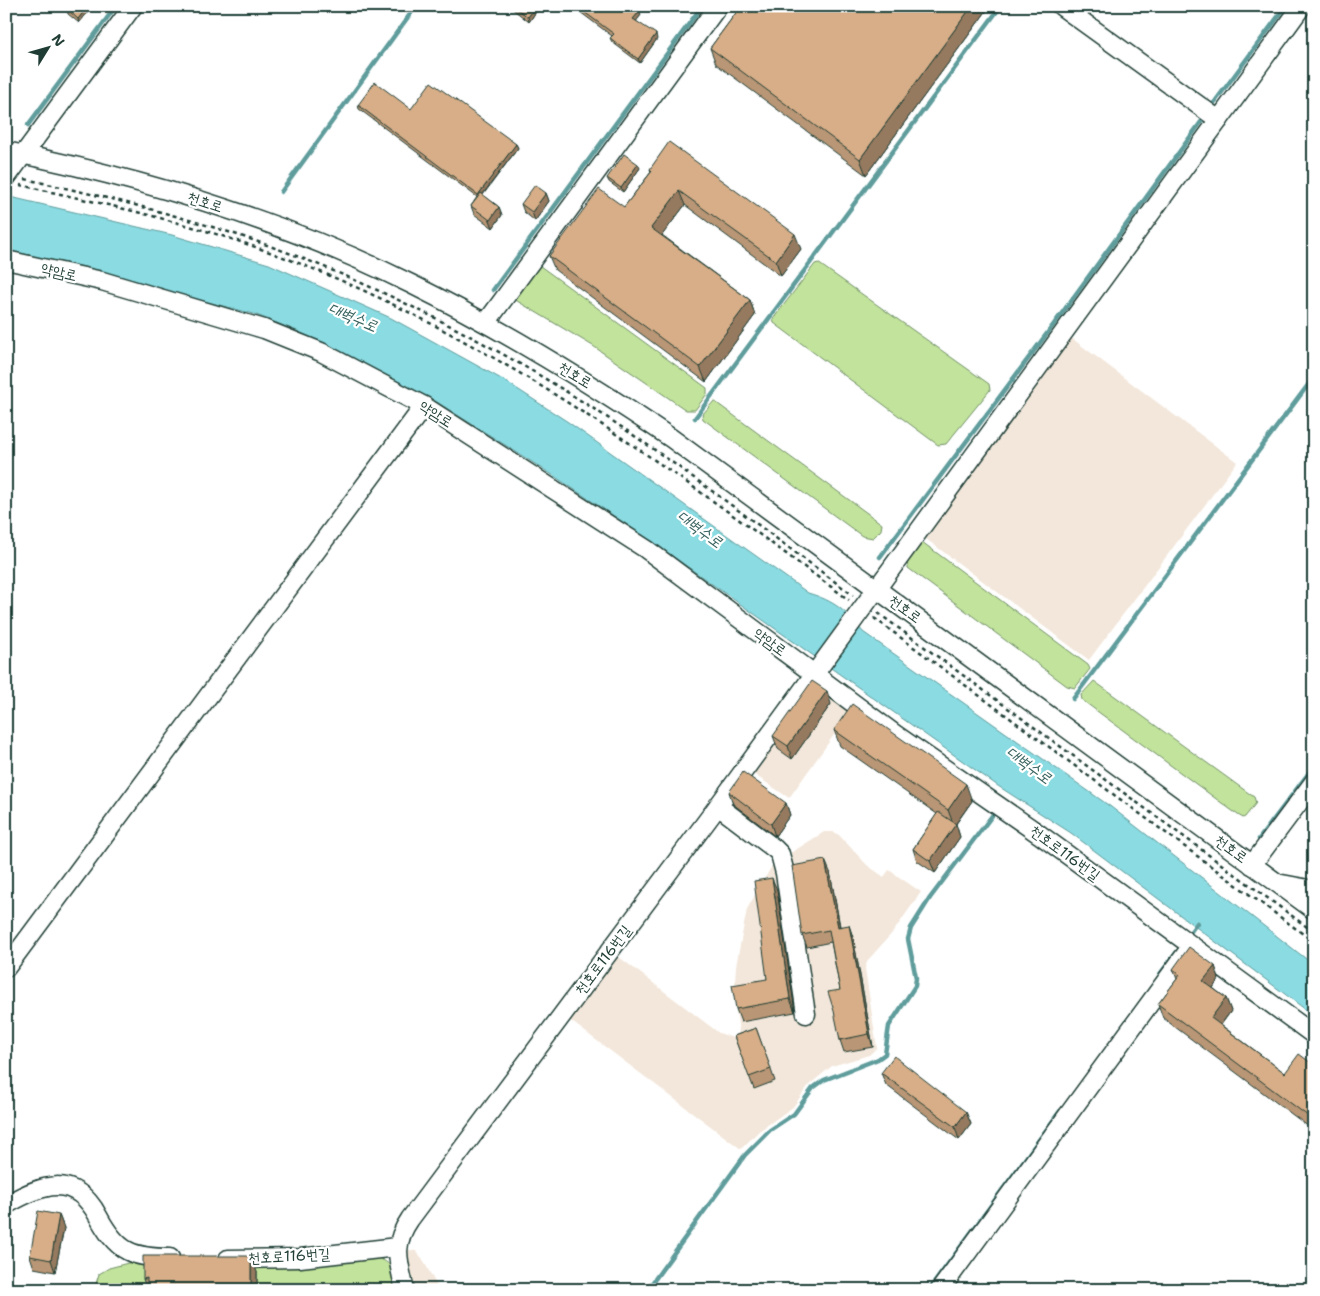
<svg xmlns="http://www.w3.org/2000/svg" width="1320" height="1296" font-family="'Shantell Sans','Poor Story',sans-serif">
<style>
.built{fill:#f3e7db}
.green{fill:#c2e39b;stroke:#709068}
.water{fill:#8adbe2;stroke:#5f9c9c}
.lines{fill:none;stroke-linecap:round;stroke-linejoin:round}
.stream{stroke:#5f9c9c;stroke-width:4.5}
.minor-casing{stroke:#1f3d34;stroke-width:21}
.path{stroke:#1f3d34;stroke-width:2.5;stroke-dasharray:4 4;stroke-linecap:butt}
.minor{stroke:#fff;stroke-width:18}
.wall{fill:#b99675;stroke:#1f3d34}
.shaded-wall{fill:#967a5f;stroke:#1f3d34}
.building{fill:#d7ae88;stroke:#1f3d34}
.labels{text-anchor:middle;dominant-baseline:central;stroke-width:4.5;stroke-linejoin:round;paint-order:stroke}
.street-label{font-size:15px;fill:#1f3d34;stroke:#fff}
.water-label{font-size:16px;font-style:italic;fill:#3a6460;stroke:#fff}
</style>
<rect width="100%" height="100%" fill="#fff"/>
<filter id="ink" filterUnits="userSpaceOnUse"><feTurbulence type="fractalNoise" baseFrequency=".02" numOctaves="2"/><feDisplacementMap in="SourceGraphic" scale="10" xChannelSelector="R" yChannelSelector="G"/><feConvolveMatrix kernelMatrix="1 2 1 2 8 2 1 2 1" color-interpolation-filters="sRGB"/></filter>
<g filter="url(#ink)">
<g class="built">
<path d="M 1070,337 L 1237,462 L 1089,660 L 922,536 Z"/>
<path d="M 812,682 L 851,711 L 789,798 L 749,771 Z"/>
<path d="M 824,832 L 833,832 L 839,835 L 867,865 L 884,877 L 889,870 L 921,892 L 894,931 L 868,960 L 865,968 L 877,1048 L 869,1055 L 832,1066 L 809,1085 L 793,1107 L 759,1131 L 741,1149 L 568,1019 L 615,954 L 719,1033 L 733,1038 L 736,1036 L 739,1032 L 734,997 L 736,966 L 747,909 L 773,864 Z"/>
<path d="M 409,1250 L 416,1251 L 422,1258 L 439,1290 L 410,1290 L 403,1252 Z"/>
</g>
<g class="green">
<path d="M 536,263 L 707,388 L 707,394 L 695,410 L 686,410 L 593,346 L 512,298 Z"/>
<path d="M 818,263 L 989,384 L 990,390 L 946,444 L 938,445 L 774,323 L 773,319 L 815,264 Z"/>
<path d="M 714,401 L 882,524 L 881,530 L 873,538 L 862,536 L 703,419 L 702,415 Z"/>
<path d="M 922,542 L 1088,665 L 1090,669 L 1075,688 L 1067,686 L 908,568 L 907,560 Z"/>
<path d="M 1094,681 L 1254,797 L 1256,803 L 1245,817 L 1243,818 L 1238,815 L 1082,700 L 1081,695 Z"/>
<path d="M 370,1257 C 392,1259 394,1270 398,1290 L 94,1290 L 99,1274 L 109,1268 L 128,1263 Z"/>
</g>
<path class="water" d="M 6,196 L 172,235 L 269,264 L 391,318 L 505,381 L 568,422 L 808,593 C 835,601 846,611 863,632 L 1111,807 L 1314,965 L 1314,1016 L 1071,833 L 998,786 L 641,534 L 551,474 L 432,399 L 297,331 L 254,314 L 177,294 L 6,255 Z"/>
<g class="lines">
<g class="stream">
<path d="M 1211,107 L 1286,6"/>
<path d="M 28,125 L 116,6"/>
<path d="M 281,192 L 416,6"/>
<path d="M 493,290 L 702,6"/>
<path d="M 695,418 L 1001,6"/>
<path d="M 880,557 L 1054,324 L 1201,122"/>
<path d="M 1073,699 L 1314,377"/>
<path d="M 1259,839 L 1314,766"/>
<path d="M 1189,934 L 1197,923"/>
<path d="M 1160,974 L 1176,953"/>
<path d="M 647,1290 L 745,1155 L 770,1130 L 794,1114 L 813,1088 L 824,1080 L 878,1059 L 885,1054 L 889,1026 L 915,986 L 916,978 L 908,939 L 911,928 L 930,898 L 994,813"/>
<path d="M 929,1290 L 1060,1111"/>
</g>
<g class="minor-casing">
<g id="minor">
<path d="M 1061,6 L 1219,120"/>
<path d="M 6,151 C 145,179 284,221 411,284 C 502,329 587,381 671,438 L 1314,910"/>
<path d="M 6,178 L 133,6"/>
<path d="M 6,260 L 102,281 L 264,329 L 321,352 L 424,406 L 646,549 L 896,735 L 1039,834 L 1314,1035"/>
<path d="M 486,323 L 718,6"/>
<path d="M 718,806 L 775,849 L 780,854 L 785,873 L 806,1014"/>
<path d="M 1252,865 L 1314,782"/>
<path d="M 1282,884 L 1314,890"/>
<path d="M 6,968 L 424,406"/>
<path d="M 6,1205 C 42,1184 74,1172 98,1216 C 105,1229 114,1244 128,1251 C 140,1257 156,1258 170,1258"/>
<path d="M 228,1259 L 300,1258 L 397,1247"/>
<path d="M 405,1290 C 398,1260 392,1245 410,1219 L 718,806 L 1302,6"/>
<path d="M 940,1290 L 1188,951"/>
</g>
</g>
<g class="path">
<path d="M 25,179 C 130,202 236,229 336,272 C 433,313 528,365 617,424 C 697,478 775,538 853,595"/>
<path d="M 20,185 C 101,203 183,221 261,249 C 479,326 665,465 849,600"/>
<path d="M 878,613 L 1314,932"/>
<path d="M 874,618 L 1314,942"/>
</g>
<use href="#minor" class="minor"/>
</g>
<g class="wall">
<path d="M 93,6 L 79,23 L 68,14 L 67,9 Z"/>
<path d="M 509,6 L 540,6 L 529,22 Z"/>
<path d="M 572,6 L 634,6 L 641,15 L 636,21 L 657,39 L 640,63 L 612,42 L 610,38 L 612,36 Z"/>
<path d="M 741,6 L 990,6 L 866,175 L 716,64 L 710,48 Z"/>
<path d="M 358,105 L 411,109 L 516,144 L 518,148 L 483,195 L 499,207 L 502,215 L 493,228 L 474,214 L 471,206 L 477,197 L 359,109 Z"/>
<path d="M 640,168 L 623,192 L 609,182 L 607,178 Z"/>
<path d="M 650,169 L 801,249 L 781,276 L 685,205 L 662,235 L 750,300 L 755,315 L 706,382 L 555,270 L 549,256 L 624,207 L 651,172 Z"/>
<path d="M 546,193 L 549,201 L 535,221 L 524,212 L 521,204 Z"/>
<path d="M 831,704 L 792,759 L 778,749 L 773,736 Z"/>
<path d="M 834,730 L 972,801 L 956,824 L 960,837 L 935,873 L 917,861 L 913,849 L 937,814 L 840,746 Z"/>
<path d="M 729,792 L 786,803 L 790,815 L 775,836 L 733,804 Z"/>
<path d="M 830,872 L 840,926 L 853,937 L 873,1047 L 844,1052 L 840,1040 L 840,990 L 831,942 L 807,947 L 802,935 Z"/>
<path d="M 777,890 L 795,1012 L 741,1022 L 736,1009 L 767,979 Z"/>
<path d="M 1215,966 L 1219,979 L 1213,988 L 1226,998 L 1231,1011 L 1221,1025 L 1285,1073 L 1314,1065 L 1313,1130 L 1163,1018 L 1158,1004 L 1177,979 L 1173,969 Z"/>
<path d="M 756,1028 L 775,1081 L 754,1089 L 734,1036 Z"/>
<path d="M 881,1073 L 966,1112 L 971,1124 L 959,1140 L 886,1085 Z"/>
<path d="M 59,1215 L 64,1228 L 55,1272 L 34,1268 L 30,1256 Z"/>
<path d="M 257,1272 L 257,1290 L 147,1290 L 143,1279 Z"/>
</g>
<g class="shaded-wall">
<path d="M 88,6 L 93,6 L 79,23 L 78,19 Z"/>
<path d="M 536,6 L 540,6 L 529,22 L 528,17 Z"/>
<path d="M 972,6 L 990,6 L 866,175 L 860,159 Z"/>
<path d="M 640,11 L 641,15 L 635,23 L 633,19 Z"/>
<path d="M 656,34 L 657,39 L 640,63 L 638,59 Z"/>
<path d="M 516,144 L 518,148 L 479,199 L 478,195 Z"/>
<path d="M 638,164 L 640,168 L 623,192 L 621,188 Z"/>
<path d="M 679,191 L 685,205 L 657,242 L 651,228 Z"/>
<path d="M 546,193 L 549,201 L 535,221 L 532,212 Z"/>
<path d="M 499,207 L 502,215 L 493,228 L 490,220 Z"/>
<path d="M 795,234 L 801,249 L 781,276 L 776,261 Z"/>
<path d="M 750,300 L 755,315 L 706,382 L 700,367 Z"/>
<path d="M 827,691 L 831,704 L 792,759 L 788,746 Z"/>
<path d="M 966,784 L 972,801 L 954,826 L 948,810 Z"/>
<path d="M 786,803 L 790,815 L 775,836 L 771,824 Z"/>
<path d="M 956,824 L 960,837 L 935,873 L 930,861 Z"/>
<path d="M 825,860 L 830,872 L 842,939 L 838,927 Z"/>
<path d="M 772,878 L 777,890 L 795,1012 L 790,999 Z"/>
<path d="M 849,925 L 853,937 L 873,1047 L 869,1034 Z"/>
<path d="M 1215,966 L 1219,979 L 1208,995 L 1203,981 Z"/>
<path d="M 1226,998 L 1231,1011 L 1216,1031 L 1211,1018 Z"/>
<path d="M 1314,1109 L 1314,1129 L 1313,1130 L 1308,1116 Z"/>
<path d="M 966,1112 L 971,1124 L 959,1140 L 955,1127 Z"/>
<path d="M 59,1215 L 64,1228 L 55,1272 L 51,1260 Z"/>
<path d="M 251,1256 L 257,1272 L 257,1290 L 251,1290 Z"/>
</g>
<g class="building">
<path d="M 69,6 L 88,6 L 78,19 L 67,9 Z"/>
<path d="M 513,6 L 536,6 L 528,17 Z"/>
<path d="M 576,6 L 634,6 L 640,11 L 633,19 L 656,34 L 638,59 L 610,38 L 614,34 Z"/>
<path d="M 741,6 L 972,6 L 860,159 L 710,48 Z"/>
<path d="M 375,82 L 411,109 L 431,82 L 516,144 L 478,195 L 358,105 Z"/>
<path d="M 669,142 L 795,234 L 776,261 L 679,191 L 651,228 L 750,300 L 700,367 L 549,256 L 599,189 L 624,207 L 652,171 L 650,169 Z"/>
<path d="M 624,154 L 638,164 L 621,188 L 607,178 Z"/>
<path d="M 535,185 L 546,193 L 532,212 L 521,204 Z"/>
<path d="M 481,193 L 499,207 L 490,220 L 471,206 Z"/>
<path d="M 812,681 L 827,691 L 788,746 L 773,736 Z"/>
<path d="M 852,704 L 966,784 L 948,810 L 834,730 Z"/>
<path d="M 743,772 L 786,803 L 771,824 L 729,792 Z"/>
<path d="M 938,812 L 956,824 L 930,861 L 913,849 Z"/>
<path d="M 825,860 L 838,927 L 849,925 L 869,1034 L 840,1040 L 834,1011 L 828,992 L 840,990 L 829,930 L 802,935 L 792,866 Z"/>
<path d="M 772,878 L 790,999 L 736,1009 L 732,985 L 767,979 L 754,881 Z"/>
<path d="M 1189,947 L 1215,966 L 1203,981 L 1226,998 L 1211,1018 L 1285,1073 L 1299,1054 L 1314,1065 L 1314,1109 L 1308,1116 L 1158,1004 L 1180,975 L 1173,969 Z"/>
<path d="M 756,1028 L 771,1069 L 749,1077 L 734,1036 Z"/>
<path d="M 894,1056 L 966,1112 L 955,1127 L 881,1073 Z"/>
<path d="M 38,1211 L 59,1215 L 51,1260 L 30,1256 Z"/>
<path d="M 143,1256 L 251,1256 L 251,1290 L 147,1289 L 147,1278 L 143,1279 Z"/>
</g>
</g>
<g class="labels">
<g class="street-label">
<text transform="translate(205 202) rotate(18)">천호로</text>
<text transform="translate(59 272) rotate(13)">약암로</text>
<text transform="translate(575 375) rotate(31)">천호로</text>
<text transform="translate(436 414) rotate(32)">약암로</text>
<text transform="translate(905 609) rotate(36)">천호로</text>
<text transform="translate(770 642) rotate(36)">약암로</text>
<text transform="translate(1231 849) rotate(36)">천호로</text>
<text transform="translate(1065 853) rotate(36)">천호로116번길</text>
<text transform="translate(603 960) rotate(-53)">천호로116번길</text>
<text transform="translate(289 1256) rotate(-3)">천호로116번길</text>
</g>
<g class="water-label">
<text transform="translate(353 317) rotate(23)">대벽수로</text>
<text transform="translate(700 529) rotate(36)">대벽수로</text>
<text transform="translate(1029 765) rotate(36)">대벽수로</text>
</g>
</g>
<rect width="1320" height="1296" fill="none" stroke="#fff" stroke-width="25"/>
<rect x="12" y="12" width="1295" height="1271" fill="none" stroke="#1f3d34" stroke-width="2" filter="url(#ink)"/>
<g transform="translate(48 48) rotate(53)" stroke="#ffffff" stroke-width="4" paint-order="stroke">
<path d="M0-4L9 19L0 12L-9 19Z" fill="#1f3d34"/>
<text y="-8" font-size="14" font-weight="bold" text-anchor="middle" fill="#1f3d34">N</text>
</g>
</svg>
